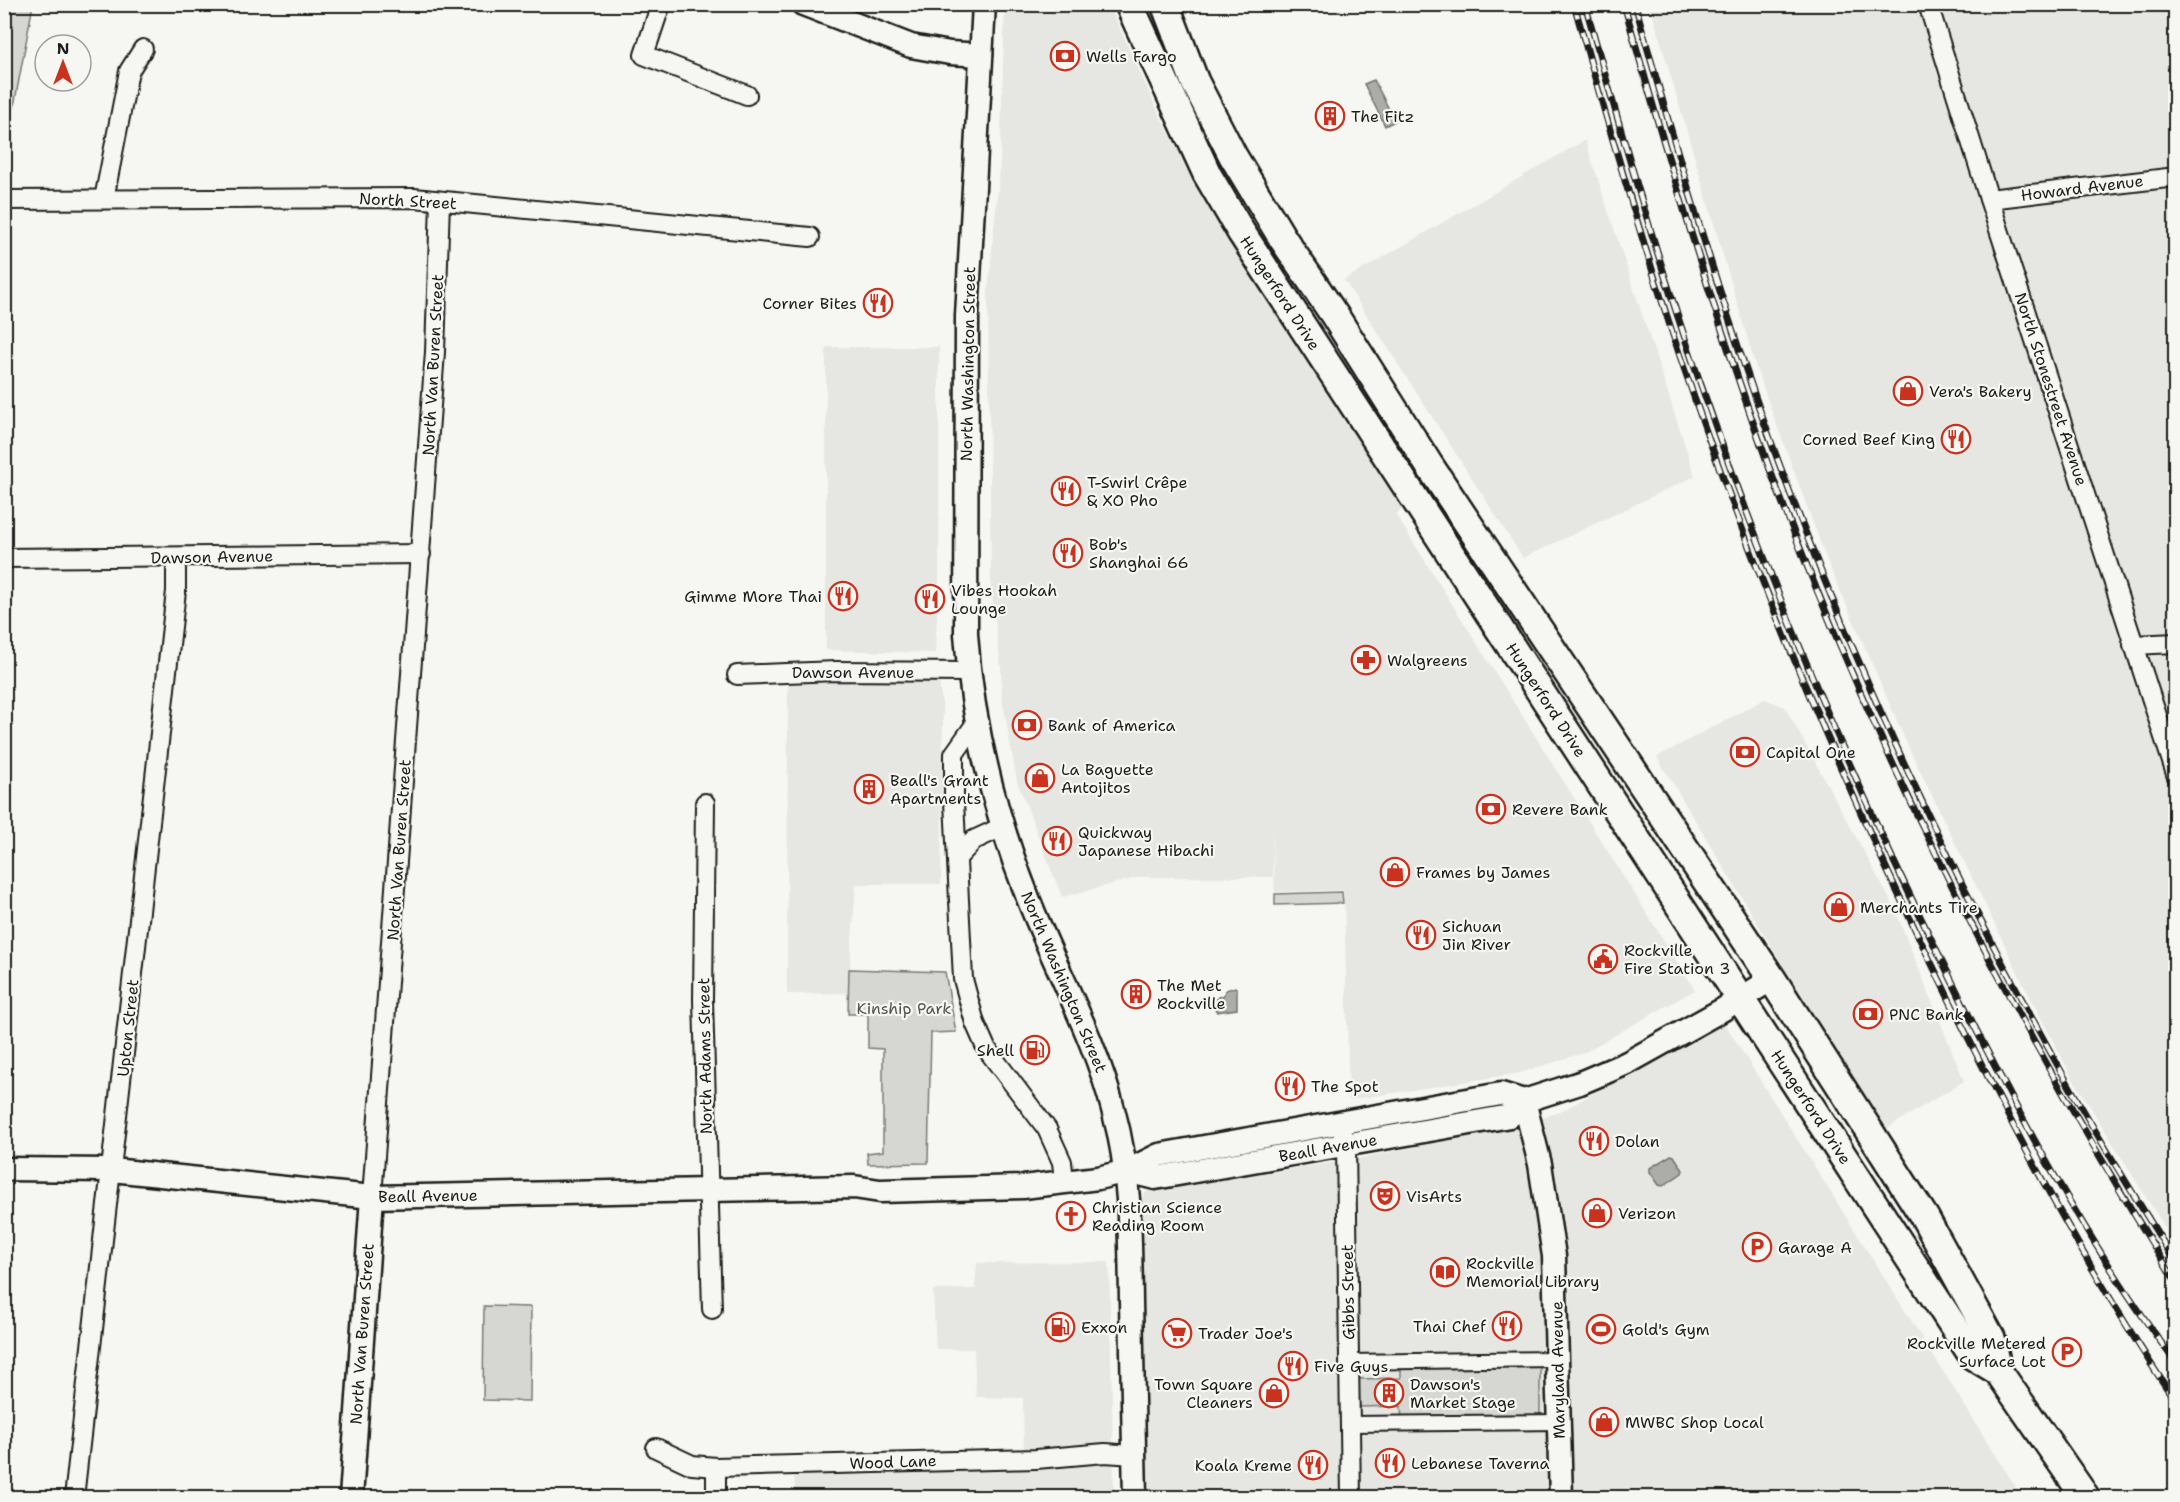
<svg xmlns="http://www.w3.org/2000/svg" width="2180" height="1502" font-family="'Shantell Sans',sans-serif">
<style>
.built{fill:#e6e6e2}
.green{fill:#d6d6d2;stroke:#797977;stroke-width:1.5}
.water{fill:#acaca9;stroke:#727271;stroke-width:1.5}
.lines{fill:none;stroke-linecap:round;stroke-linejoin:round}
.pedestrian-casing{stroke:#1c1c1c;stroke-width:18}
.minor-casing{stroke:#1c1c1c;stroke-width:22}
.tertiary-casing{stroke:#1c1c1c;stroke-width:27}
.primary-casing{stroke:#1c1c1c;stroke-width:32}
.pedestrian{stroke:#f6f6f2;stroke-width:14}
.minor{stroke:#f6f6f2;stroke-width:18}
.tertiary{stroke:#f6f6f2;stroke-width:22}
.primary{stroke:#f6f6f2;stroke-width:27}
.rail-casing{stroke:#1c1c1c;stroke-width:7}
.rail{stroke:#f6f6f2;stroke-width:4.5;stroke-dasharray:14;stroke-linecap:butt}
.labels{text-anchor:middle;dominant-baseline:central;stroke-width:4.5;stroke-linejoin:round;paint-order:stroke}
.poi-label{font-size:16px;fill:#1c1c1c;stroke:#f6f6f2;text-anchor:start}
.street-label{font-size:16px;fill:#1c1c1c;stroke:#f6f6f2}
.park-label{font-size:16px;fill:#545453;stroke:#f6f6f2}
</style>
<rect width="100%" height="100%" fill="#f6f6f2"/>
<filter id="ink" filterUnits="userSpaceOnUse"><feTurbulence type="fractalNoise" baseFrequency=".0167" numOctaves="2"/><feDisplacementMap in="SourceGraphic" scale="12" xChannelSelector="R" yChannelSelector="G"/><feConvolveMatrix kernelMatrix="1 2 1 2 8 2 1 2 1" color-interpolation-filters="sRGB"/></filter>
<g filter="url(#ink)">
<g class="built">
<path d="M 1005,5 L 1109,5 L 1161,118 L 1188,169 L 1402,509 L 1396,515 L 1695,990 L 1583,1053 L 1520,1073 L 1349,1100 L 1344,890 L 1275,892 L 1272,827 L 1273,877 L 1140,877 L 1062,897 L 1017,781 L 1002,698 L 1001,668 L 991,588 L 988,293 L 1000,166 Z"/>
<path d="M 1650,5 L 2175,5 L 2175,1244 L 2072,1077 L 2030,997 L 1908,746 L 1826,558 L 1757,371 Z"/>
<path d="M 1585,140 L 1695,476 L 1523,558 L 1344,280 Z"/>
<path d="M 826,347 L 939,347 L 939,580 L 935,653 L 826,650 Z"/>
<path d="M 788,682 L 939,682 L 943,712 L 941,884 L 856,884 L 848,993 L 787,994 Z"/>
<path d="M 1765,699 L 1785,707 L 1893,905 L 1964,1081 L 1883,1131 L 1657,757 Z"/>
<path d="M 1723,1021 L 2022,1497 L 1148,1497 L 1142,1200 L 1144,1192 L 1350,1160 L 1501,1130 L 1560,1112 Z"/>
<path d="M 1109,1262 L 1114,1497 L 795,1497 L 794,1465 L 1024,1459 L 1023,1398 L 976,1397 L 974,1349 L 936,1349 L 933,1290 L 975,1289 L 977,1263 Z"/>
</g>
<g class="green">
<path d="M 5,4 L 33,5 L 5,154 L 4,5 Z"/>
<path d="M 1342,892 L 1343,903 L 1275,905 L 1275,894 Z"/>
<path d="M 849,969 L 945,972 L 956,1032 L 931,1033 L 928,1163 L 868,1164 L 867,1153 L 883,1151 L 883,1049 L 868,1048 L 868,1014 L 848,1014 Z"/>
<path d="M 484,1306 L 531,1307 L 530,1401 L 483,1400 Z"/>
<path d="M 1540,1362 L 1540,1420 L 1402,1422 L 1401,1406 L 1359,1407 L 1359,1379 L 1401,1378 L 1401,1364 Z"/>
</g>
<g class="water">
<path d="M 1374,80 L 1395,121 L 1385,126 L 1364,84 Z"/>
<path d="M 1235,987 L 1237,989 L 1237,1009 L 1217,1012 L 1213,1006 L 1218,997 L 1223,996 L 1226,990 Z"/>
<path d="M 1671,1155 L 1674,1156 L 1683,1170 L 1682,1173 L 1663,1186 L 1659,1185 L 1650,1172 L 1650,1168 Z"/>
</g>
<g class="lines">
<g class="pedestrian-casing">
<g id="pedestrian">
<path d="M 1348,1362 L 1557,1359"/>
<path d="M 1349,1424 L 1559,1422"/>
</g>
</g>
<g class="minor-casing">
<g id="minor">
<path d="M 661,4 L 644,55 L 747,95"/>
<path d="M 1928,4 L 1989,199 L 2176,774"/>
<path d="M 104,199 L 129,71 L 143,49"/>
<path d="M 1989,199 L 2176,177"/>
<path d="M 4,200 L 414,198 L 810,237"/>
<path d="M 4,558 L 421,554"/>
<path d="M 2133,645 L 2176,643"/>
<path d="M 737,675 L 836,671 L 969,672"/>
<path d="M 976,723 L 954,754 L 954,802 L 963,979 L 975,1023 L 986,1048 L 1047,1129 L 1062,1162 L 1064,1181"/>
<path d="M 705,803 L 703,1000 L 712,1309"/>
<path d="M 957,858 L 974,840 L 1002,827"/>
<path d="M 1343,1134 L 1346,1145 L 1351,1498"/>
<path d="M 372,1197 L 435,352 L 440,202"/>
<path d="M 656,1448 L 692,1465 L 716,1467 L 1036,1459 L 1105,1453 L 1134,1455"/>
<path d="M 716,1467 L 716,1498"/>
<path d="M 74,1498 L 176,591 L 176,557"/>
</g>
</g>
<g class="tertiary-casing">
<g id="tertiary">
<path d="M 803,4 L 911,46 L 950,53 L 981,55"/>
<path d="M 984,4 L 967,316 L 966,634 C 972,725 994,812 1028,898 C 1056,970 1095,1037 1114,1113 C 1131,1175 1130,1238 1131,1302 C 1132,1367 1134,1432 1135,1498"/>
<path d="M 1524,1101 L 1540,1164 L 1554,1256 L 1561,1498"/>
<path d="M 4,1169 L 112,1170 L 372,1197 L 854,1187 L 880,1191 L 1023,1187 L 1098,1178 L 1127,1171 L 1159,1155 L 1501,1094 L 1524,1101"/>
<path d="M 1127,1171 L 1155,1178 L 1510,1116 L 1524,1101 L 1580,1083 L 1627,1063 L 1722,1010 L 1772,979"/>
<path d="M 351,1498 L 372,1197"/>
</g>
</g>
<g class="primary-casing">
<g id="primary">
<path d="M 1129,4 L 1207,174 L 1241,232 L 1973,1356 L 1998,1371"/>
<path d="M 1165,4 L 1195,82 L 1233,156 L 1283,239 L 1335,316 L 1429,465 L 1772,979 L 1925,1218 L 1991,1338 L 1998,1371 L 2086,1498"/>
</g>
</g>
<use href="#pedestrian" class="pedestrian"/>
<use href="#minor" class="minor"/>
<use href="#tertiary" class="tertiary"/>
<use href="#primary" class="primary"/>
<g class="rail-casing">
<g id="rail">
<path d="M 1574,4 C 1608,125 1643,246 1683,365 C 1757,583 1848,795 1950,1001 C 2018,1139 2090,1274 2176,1402"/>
<path d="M 1585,4 C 1619,124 1653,245 1693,362 C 1764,570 1848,773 1946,969 C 2013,1106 2085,1240 2176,1363"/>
<path d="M 1624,4 C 1668,160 1714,315 1769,467 C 1874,752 2015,1025 2176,1282"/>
<path d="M 1635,4 C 1679,160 1724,315 1780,466 C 1862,686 1963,899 2079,1103 C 2110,1157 2143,1210 2176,1263"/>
</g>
</g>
<use href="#rail" class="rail"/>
</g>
</g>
<defs>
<g id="bank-ring" transform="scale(1.5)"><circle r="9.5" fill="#f6f6f2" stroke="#c8321e" stroke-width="1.5"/><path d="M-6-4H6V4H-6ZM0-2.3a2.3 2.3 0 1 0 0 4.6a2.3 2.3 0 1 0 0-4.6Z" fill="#c8321e"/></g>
<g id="building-ring" transform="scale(1.5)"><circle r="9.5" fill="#f6f6f2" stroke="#c8321e" stroke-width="1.5"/><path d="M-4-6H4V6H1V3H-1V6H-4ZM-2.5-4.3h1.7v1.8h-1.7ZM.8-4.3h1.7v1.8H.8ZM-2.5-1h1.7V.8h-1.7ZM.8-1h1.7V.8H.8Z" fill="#c8321e"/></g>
<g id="restaurant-ring" transform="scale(1.5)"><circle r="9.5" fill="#f6f6f2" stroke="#c8321e" stroke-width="1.5"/><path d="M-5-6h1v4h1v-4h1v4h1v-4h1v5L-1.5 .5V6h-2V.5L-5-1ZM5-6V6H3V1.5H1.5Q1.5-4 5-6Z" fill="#c8321e"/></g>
<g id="shop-ring" transform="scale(1.5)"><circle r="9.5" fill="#f6f6f2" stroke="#c8321e" stroke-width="1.5"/><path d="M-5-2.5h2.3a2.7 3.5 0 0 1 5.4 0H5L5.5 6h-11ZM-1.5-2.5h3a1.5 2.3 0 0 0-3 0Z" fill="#c8321e"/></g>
<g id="pharmacy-ring" transform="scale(1.5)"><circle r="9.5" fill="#f6f6f2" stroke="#c8321e" stroke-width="1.5"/><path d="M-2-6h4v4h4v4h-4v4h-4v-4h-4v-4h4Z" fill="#c8321e"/></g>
<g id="civic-ring" transform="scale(1.5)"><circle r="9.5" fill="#f6f6f2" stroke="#c8321e" stroke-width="1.5"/><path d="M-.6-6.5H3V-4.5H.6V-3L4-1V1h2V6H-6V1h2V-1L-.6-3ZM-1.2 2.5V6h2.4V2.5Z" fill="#c8321e"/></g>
<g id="fuel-ring" transform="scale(1.5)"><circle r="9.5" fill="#f6f6f2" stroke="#c8321e" stroke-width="1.5"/><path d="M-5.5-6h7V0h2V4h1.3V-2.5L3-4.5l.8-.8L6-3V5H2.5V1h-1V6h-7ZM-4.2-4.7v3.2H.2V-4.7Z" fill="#c8321e"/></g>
<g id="theatre-ring" transform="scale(1.5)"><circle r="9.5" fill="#f6f6f2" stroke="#c8321e" stroke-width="1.5"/><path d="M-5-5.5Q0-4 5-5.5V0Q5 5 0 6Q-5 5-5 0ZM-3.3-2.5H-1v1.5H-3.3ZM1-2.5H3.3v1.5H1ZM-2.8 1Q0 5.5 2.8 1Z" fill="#c8321e"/></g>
<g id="church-ring" transform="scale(1.5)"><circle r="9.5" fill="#f6f6f2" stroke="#c8321e" stroke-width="1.5"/><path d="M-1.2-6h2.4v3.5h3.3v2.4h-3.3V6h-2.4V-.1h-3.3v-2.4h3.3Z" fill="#c8321e"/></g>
<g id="parking-ring" transform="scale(1.5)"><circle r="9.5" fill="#f6f6f2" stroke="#c8321e" stroke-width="1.5"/><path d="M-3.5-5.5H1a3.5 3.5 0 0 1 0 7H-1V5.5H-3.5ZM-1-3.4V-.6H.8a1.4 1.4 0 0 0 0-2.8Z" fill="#c8321e"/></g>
<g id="library-ring" transform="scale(1.5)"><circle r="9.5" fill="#f6f6f2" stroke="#c8321e" stroke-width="1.5"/><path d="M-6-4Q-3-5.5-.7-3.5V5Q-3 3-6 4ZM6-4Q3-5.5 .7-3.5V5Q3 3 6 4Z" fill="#c8321e"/></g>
<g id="stadium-ring" transform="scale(1.5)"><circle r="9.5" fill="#f6f6f2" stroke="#c8321e" stroke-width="1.5"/><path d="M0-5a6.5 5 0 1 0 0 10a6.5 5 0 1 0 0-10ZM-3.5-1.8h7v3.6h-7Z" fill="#c8321e"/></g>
<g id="supermarket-ring" transform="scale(1.5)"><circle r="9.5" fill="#f6f6f2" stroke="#c8321e" stroke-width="1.5"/><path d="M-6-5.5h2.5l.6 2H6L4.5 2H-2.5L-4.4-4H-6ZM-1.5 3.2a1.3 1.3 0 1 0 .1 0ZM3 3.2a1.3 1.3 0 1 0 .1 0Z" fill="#c8321e"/></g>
</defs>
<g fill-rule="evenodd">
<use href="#bank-ring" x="1065" y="56"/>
<use href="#building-ring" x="1330" y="116"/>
<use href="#restaurant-ring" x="878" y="303"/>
<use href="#shop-ring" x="1908" y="391"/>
<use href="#restaurant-ring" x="1956" y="439"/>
<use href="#restaurant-ring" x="1066" y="491"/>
<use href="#restaurant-ring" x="1068" y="553"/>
<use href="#restaurant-ring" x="843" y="596"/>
<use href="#restaurant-ring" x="930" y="599"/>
<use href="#pharmacy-ring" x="1366" y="660"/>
<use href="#bank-ring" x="1027" y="725"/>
<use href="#bank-ring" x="1745" y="752"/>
<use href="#shop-ring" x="1040" y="778"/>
<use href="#building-ring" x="869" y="789"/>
<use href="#bank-ring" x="1491" y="809"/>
<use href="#restaurant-ring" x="1057" y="841"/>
<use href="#shop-ring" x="1395" y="872"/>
<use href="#shop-ring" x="1839" y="907"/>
<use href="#restaurant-ring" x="1421" y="935"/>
<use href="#civic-ring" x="1603" y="959"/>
<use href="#building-ring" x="1136" y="994"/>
<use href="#bank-ring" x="1868" y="1014"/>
<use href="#fuel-ring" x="1035" y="1050"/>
<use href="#restaurant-ring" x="1290" y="1086"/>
<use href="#restaurant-ring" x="1594" y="1141"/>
<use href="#theatre-ring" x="1385" y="1196"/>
<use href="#shop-ring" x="1597" y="1213"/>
<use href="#church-ring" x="1071" y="1216"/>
<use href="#parking-ring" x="1757" y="1247"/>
<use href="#library-ring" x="1445" y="1272"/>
<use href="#restaurant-ring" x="1507" y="1326"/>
<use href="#fuel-ring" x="1060" y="1327"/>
<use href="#stadium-ring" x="1601" y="1329"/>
<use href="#supermarket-ring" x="1177" y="1333"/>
<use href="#parking-ring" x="2067" y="1352"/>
<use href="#restaurant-ring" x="1293" y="1366"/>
<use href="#shop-ring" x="1274" y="1393"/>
<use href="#building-ring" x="1389" y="1393"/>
<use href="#shop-ring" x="1604" y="1422"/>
<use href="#restaurant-ring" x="1390" y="1463"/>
<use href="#restaurant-ring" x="1313" y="1465"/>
</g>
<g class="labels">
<g class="poi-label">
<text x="1086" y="56">Wells Fargo</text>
<text x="1351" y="116">The Fitz</text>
<text x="857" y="303" text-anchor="end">Corner Bites</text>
<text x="1929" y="391">Vera's Bakery</text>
<text x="1935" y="439" text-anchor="end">Corned Beef King</text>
<text x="1087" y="482">T-Swirl Crêpe<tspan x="1087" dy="18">&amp; XO Pho</tspan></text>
<text x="1089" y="544">Bob's<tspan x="1089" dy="18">Shanghai 66</tspan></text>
<text x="951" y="590">Vibes Hookah<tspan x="951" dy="18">Lounge</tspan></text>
<text x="822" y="596" text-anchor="end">Gimme More Thai</text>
<text x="1387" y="660">Walgreens</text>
<text x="1048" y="725">Bank of America</text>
<text x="1766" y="752">Capital One</text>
<text x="1061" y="769">La Baguette<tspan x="1061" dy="18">Antojitos</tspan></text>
<text x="890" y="780">Beall's Grant<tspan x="890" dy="18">Apartments</tspan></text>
<text x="1512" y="809">Revere Bank</text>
<text x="1078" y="832">Quickway<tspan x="1078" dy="18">Japanese Hibachi</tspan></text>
<text x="1416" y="872">Frames by James</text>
<text x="1860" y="907">Merchants Tire</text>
<text x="1442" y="926">Sichuan<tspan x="1442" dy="18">Jin River</tspan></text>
<text x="1624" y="950">Rockville<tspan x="1624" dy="18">Fire Station 3</tspan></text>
<text x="1157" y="985">The Met<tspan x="1157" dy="18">Rockville</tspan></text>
<text x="1889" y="1014">PNC Bank</text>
<text x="1014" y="1050" text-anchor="end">Shell</text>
<text x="1311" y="1086">The Spot</text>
<text x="1615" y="1141">Dolan</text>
<text x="1406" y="1196">VisArts</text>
<text x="1092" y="1207">Christian Science<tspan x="1092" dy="18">Reading Room</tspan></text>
<text x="1618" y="1213">Verizon</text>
<text x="1778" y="1247">Garage A</text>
<text x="1466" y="1263">Rockville<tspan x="1466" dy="18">Memorial Library</tspan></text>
<text x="1486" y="1326" text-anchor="end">Thai Chef</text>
<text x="1081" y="1327">Exxon</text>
<text x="1622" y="1329">Gold's Gym</text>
<text x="1198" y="1333">Trader Joe's</text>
<text x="2046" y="1343" text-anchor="end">Rockville Metered<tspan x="2046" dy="18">Surface Lot</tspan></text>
<text x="1314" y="1366">Five Guys</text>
<text x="1253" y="1384" text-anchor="end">Town Square<tspan x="1253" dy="18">Cleaners</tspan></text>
<text x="1410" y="1384">Dawson's<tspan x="1410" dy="18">Market Stage</tspan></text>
<text x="1625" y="1422">MWBC Shop Local</text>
<text x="1411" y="1463">Lebanese Taverna</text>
<text x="1292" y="1465" text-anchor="end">Koala Kreme</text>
</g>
<g class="street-label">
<text transform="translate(2082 188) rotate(-7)">Howard Avenue</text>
<text transform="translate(408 201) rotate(3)">North Street</text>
<text transform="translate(1280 293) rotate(57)">Hungerford Drive</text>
<text transform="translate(968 364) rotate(-89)">North Washington Street</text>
<text transform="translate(433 365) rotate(-87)">North Van Buren Street</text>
<text transform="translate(2051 389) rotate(72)">North Stonestreet Avenue</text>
<text transform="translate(212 557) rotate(-1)">Dawson Avenue</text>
<text x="853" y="672">Dawson Avenue</text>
<text transform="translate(1546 700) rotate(57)">Hungerford Drive</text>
<text transform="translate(399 850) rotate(-86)">North Van Buren Street</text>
<text transform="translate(1064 982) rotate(67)">North Washington Street</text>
<text transform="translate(128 1028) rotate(-84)">Upton Street</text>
<text transform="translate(705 1056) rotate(-91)">North Adams Street</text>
<text transform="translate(1811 1107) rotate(57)">Hungerford Drive</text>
<text transform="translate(1328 1148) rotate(-10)">Beall Avenue</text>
<text transform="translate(428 1196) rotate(-1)">Beall Avenue</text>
<text transform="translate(1348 1292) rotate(-91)">Gibbs Street</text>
<text transform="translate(362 1334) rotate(-86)">North Van Buren Street</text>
<text transform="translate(1558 1370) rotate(-91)">Maryland Avenue</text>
<text transform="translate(893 1462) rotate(-2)">Wood Lane</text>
</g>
<g class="park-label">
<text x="904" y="1008">Kinship Park</text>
</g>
</g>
<rect width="2180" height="1502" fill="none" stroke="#f6f6f2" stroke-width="24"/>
<rect x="12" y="12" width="2156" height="1478" fill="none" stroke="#1c1c1c" stroke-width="2" filter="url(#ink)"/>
<g transform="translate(63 63)"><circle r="28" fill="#f6f6f2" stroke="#9f9f9c" stroke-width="1.5"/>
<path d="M0-4.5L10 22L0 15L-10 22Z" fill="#c8321e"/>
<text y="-9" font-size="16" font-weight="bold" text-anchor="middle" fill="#1c1c1c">N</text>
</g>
</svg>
